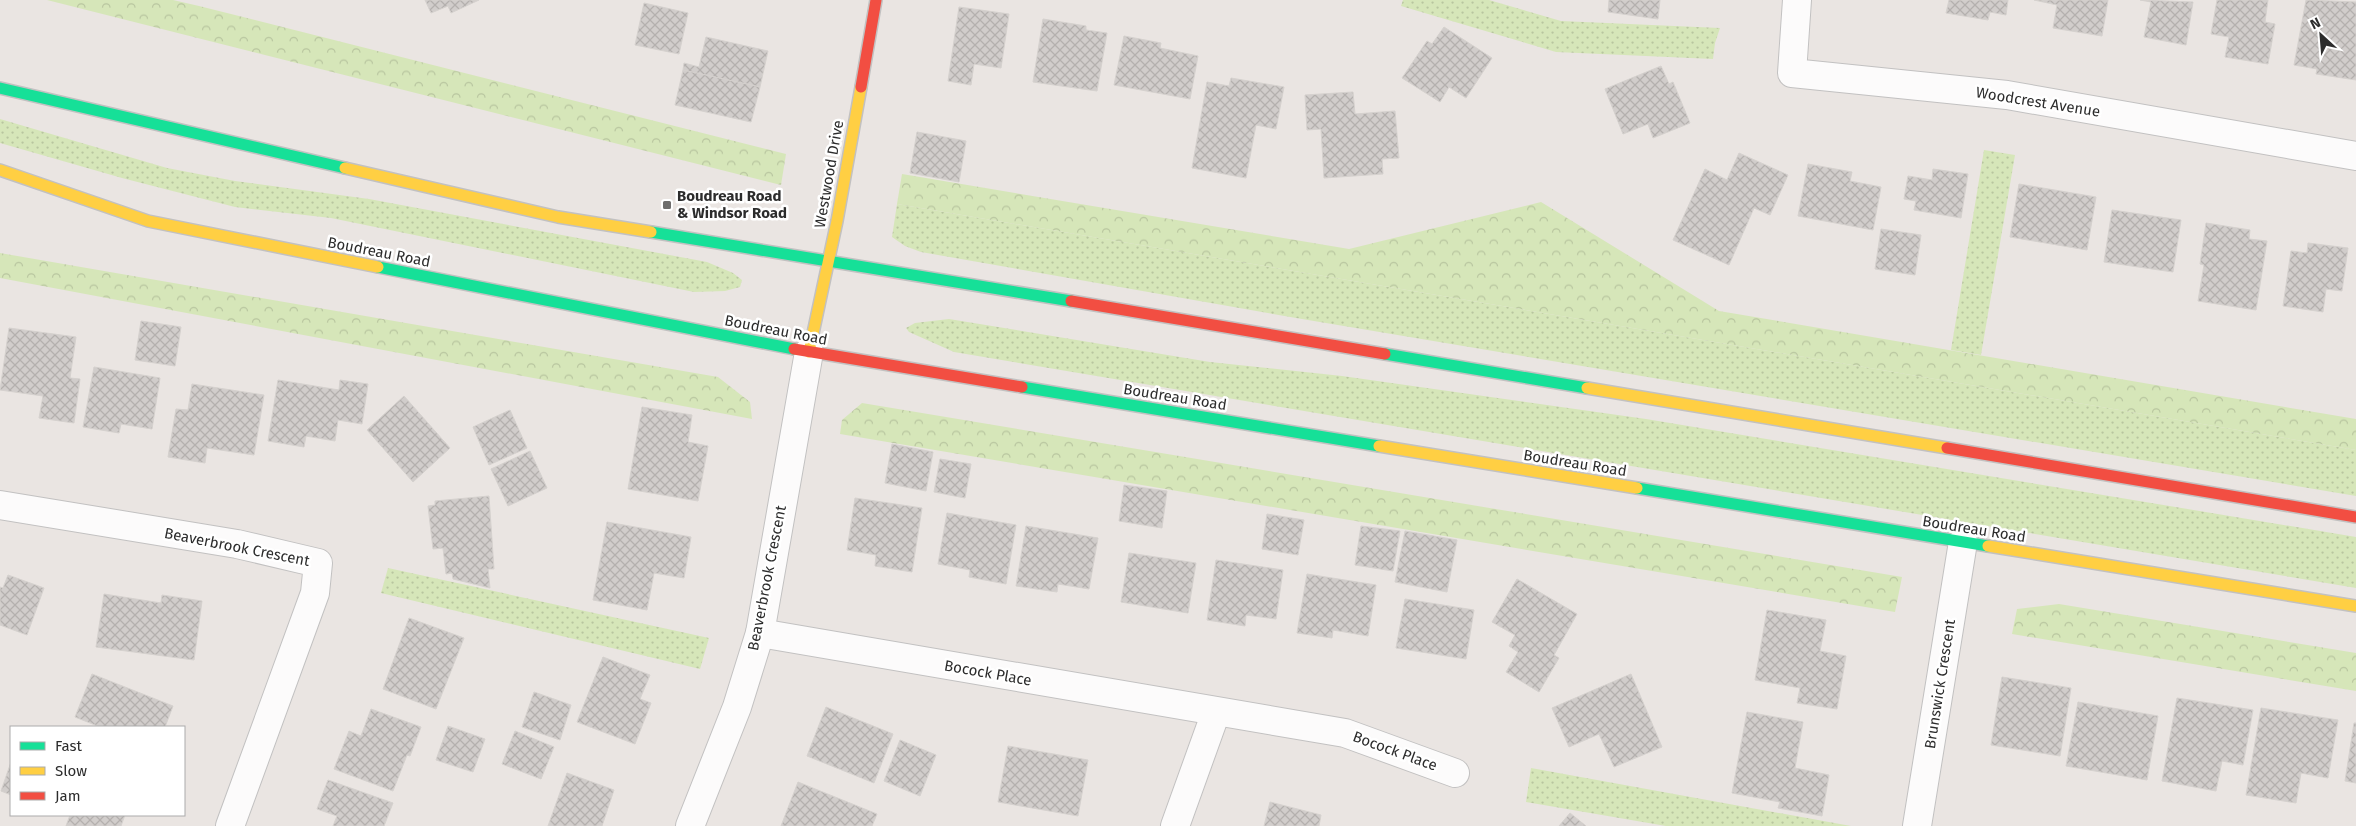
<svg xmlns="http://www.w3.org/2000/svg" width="2356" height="826" font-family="'Fira Sans',sans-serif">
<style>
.grass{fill:url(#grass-dots)}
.forest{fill:url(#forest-crowns)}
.building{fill:url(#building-cross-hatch);stroke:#d5d1ce}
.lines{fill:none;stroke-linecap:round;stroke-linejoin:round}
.street-casing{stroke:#c2c1c1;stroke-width:30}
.fast-casing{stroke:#c2c1c1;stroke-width:14}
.slow-casing{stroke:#c2c1c1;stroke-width:14}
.jam-casing{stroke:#c2c1c1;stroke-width:14}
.street{stroke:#fcfbfb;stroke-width:28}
.fast{stroke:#16e098;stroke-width:11}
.slow{stroke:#ffcf43;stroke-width:11}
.jam{stroke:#f24e42;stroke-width:11}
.poi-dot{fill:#6e6d6c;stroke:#fff;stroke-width:2}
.labels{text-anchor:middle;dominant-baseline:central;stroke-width:5;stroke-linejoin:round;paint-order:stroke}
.street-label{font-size:15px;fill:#2c2c2c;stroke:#fff}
.poi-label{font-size:15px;font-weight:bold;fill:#2c2c2c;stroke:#fff;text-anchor:start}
</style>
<defs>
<pattern id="grass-dots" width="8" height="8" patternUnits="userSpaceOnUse" patternTransform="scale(1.25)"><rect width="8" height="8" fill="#d6e6b9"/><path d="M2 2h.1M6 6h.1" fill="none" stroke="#b8c59f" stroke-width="1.8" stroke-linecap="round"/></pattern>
<pattern id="forest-crowns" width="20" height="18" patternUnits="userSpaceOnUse" patternTransform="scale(1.25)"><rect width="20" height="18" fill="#d6e6b9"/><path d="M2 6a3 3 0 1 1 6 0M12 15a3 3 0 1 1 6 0" fill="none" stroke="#b8c59f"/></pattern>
<pattern id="building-cross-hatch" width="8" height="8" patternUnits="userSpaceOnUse" patternTransform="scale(1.25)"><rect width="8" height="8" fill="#d1cdcb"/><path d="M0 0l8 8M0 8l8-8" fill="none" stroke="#b4b0ae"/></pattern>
</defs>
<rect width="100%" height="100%" fill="#eae5e2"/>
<g class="grass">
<path d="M 1403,0 L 1489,0 L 1561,21 L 1720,28 L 1715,43 L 1713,59 L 1556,52 L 1401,6 Z"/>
<path d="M 0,119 L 167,168 L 235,181 L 369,199 L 707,262 L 733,273 L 742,280 L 740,287 L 725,291 L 694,292 L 331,218 L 235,207 L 122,178 L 0,143 Z"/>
<path d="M 1984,150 L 2015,155 L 1981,355 L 1951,350 Z"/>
<path d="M 897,204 L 2356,450 L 2356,496 L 1296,318 L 921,252 L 905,246 L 892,237 Z"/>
<path d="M 949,319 L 1210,362 L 1342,376 L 1646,419 L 2356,537 L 2356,588 L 954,352 L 909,332 L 906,328 L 915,323 Z"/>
<path d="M 388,568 L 709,638 L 700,669 L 381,593 Z"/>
<path d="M 1531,768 L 1851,826 L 1666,826 L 1526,802 Z"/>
</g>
<g class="forest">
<path d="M 47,0 L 173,0 L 199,6 L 786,154 L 781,185 Z"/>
<path d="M 902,174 L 1349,249 L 1541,202 L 1719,311 L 2356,419 L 2356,450 L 897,204 Z"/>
<path d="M 0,253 L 718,377 L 750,402 L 752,419 L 0,278 Z"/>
<path d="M 862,403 L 1902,577 L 1895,612 L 840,434 L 842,420 Z"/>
<path d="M 2059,604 L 2356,653 L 2356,691 L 2012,634 L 2017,609 Z"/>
</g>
<g class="building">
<path d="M 425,0 L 479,0 L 451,13 L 448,6 L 431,13 Z"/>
<path d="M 1609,0 L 1660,0 L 1658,19 L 1608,12 Z"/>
<path d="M 1949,0 L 2008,0 L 2006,15 L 1990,12 L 1988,20 L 1946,13 Z"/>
<path d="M 2034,0 L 2108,0 L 2102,36 L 2053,28 L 2057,5 Z"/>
<path d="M 2140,0 L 2193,2 L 2186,45 L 2144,37 L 2151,2 Z"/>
<path d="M 2217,0 L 2268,0 L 2265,22 L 2275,24 L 2268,64 L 2225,57 L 2229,37 L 2211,34 Z"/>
<path d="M 2306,0 L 2356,2 L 2356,80 L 2316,74 L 2317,69 L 2294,65 Z"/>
<path d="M 644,3 L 688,13 L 679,54 L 635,45 Z"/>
<path d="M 959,7 L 1009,14 L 1001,68 L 974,64 L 971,85 L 948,81 Z"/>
<path d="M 1043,19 L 1086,26 L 1086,30 L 1107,33 L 1097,91 L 1033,82 Z"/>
<path d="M 1444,27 L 1492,58 L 1466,98 L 1449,87 L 1440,102 L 1402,78 L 1427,41 L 1432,44 Z"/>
<path d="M 1124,36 L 1161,43 L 1160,48 L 1198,56 L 1190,99 L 1114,85 Z"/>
<path d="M 706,37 L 768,51 L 760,87 L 683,70 L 684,63 L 699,67 Z"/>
<path d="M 1661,66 L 1669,84 L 1673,82 L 1690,123 L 1653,138 L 1648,124 L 1623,134 L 1605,89 Z"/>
<path d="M 683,70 L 760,87 L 751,122 L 675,105 Z"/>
<path d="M 1231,78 L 1284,87 L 1276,129 L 1256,125 L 1246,178 L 1192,168 L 1207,82 L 1229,86 Z"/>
<path d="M 1353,92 L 1355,114 L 1395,111 L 1399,158 L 1382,159 L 1383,174 L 1324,178 L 1321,129 L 1307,130 L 1305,95 Z"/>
<path d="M 917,132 L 966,141 L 959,182 L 910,173 Z"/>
<path d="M 1739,153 L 1788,175 L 1770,215 L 1754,208 L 1729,265 L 1673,240 L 1705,169 L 1727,180 Z"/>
<path d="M 1808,164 L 1852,172 L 1850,181 L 1881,187 L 1873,230 L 1798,216 Z"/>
<path d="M 1933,169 L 1968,174 L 1961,218 L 1914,210 L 1916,201 L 1904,199 L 1908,176 L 1932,180 Z"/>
<path d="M 2019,184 L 2096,197 L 2087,250 L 2010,237 Z"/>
<path d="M 2112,210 L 2181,220 L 2173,272 L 2104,262 Z"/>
<path d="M 2206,223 L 2250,230 L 2249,239 L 2267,241 L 2256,310 L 2198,301 L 2204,265 L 2200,264 Z"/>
<path d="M 1881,229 L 1921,235 L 1915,275 L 1875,269 Z"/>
<path d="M 2308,243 L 2348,248 L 2342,291 L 2326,289 L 2323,312 L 2283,306 L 2291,251 L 2307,253 Z"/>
<path d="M 141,321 L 181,327 L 175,366 L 135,360 Z"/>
<path d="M 9,328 L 76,337 L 70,378 L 80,379 L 74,423 L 39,418 L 43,396 L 0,390 Z"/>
<path d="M 94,367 L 160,378 L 152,429 L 121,424 L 119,433 L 83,427 Z"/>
<path d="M 278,380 L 339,390 L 340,380 L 368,384 L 362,424 L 338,420 L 335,441 L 306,436 L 304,447 L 268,441 Z"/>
<path d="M 192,384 L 264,395 L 254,455 L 207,448 L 205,463 L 168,457 L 176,409 L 188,410 Z"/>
<path d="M 404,396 L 450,448 L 413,482 L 367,430 Z"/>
<path d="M 642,407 L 692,415 L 688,442 L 708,446 L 698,501 L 628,489 Z"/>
<path d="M 510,410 L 527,448 L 489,465 L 473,427 Z"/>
<path d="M 892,444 L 933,452 L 926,491 L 885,483 Z"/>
<path d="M 530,451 L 547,488 L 508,506 L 491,469 Z"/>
<path d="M 940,459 L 971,464 L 965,498 L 934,492 Z"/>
<path d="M 1124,485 L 1167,491 L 1162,528 L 1119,521 Z"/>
<path d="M 489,496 L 494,569 L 488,569 L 490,588 L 453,579 L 452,573 L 446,574 L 443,548 L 433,549 L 428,506 L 435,505 L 435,501 Z"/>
<path d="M 855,498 L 922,508 L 912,572 L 875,566 L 876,555 L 847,550 Z"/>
<path d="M 947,513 L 1016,525 L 1006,584 L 969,577 L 970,570 L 938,564 Z"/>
<path d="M 1267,514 L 1304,520 L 1298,555 L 1262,549 Z"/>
<path d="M 607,522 L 691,537 L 684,578 L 654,573 L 647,610 L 593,600 Z"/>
<path d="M 1026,526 L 1098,538 L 1089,589 L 1058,584 L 1057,592 L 1016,586 Z"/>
<path d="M 1361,526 L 1400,531 L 1393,571 L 1355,565 Z"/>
<path d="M 1405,531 L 1457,540 L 1447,592 L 1395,582 Z"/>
<path d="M 1129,553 L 1196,563 L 1188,613 L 1121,602 Z"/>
<path d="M 1216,560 L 1283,570 L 1276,619 L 1246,615 L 1245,626 L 1207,620 Z"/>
<path d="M 1307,574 L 1376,585 L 1368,636 L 1333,630 L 1332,638 L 1297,633 Z"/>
<path d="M 8,575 L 44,588 L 27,635 L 0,625 L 0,587 L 3,588 Z"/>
<path d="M 1517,579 L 1577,614 L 1554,655 L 1559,658 L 1539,692 L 1506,672 L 1518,652 L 1509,646 L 1515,635 L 1492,622 Z"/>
<path d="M 104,594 L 161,603 L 162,595 L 202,601 L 194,660 L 96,647 Z"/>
<path d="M 1405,599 L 1474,610 L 1466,659 L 1396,648 Z"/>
<path d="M 1767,610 L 1826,620 L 1820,651 L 1846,656 L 1837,709 L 1797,703 L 1800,688 L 1755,680 Z"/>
<path d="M 409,618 L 464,638 L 436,709 L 383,689 Z"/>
<path d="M 603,657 L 650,675 L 640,699 L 651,703 L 635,744 L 577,722 Z"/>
<path d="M 92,674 L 173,706 L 165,727 L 100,727 L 75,717 Z"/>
<path d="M 1631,674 L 1662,747 L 1614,767 L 1599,734 L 1569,747 L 1552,708 Z"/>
<path d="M 2002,677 L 2071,688 L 2060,756 L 1991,745 Z"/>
<path d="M 534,692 L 571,705 L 560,740 L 522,727 Z"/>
<path d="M 2177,698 L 2253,710 L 2243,765 L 2222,761 L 2216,791 L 2162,781 Z"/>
<path d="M 2078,702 L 2158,716 L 2147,780 L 2066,766 Z"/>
<path d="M 826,707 L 893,734 L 874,783 L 807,756 Z"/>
<path d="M 2261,708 L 2338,720 L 2328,778 L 2301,773 L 2296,803 L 2246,795 Z"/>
<path d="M 371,709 L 421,727 L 410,756 L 407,755 L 393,791 L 334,769 L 349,731 L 361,736 Z"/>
<path d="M 1747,712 L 1803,722 L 1795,768 L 1829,775 L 1822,816 L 1778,808 L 1780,802 L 1732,793 Z"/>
<path d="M 2354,723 L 2356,723 L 2356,783 L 2345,781 Z"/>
<path d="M 448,726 L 485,739 L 473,772 L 436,760 Z"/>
<path d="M 515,731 L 554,747 L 541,779 L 502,764 Z"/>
<path d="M 900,740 L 936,755 L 920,796 L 884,781 Z"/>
<path d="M 1008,746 L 1088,760 L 1078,816 L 998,802 Z"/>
<path d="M 11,762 L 11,795 L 1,791 Z"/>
<path d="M 567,773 L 614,790 L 602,826 L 548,826 Z"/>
<path d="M 328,780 L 393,803 L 384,826 L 333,826 L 337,816 L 317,809 Z"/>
<path d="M 798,782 L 877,814 L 872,826 L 781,826 Z"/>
<path d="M 1270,802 L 1321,815 L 1319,826 L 1264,826 Z"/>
<path d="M 1570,813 L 1586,826 L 1559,826 Z"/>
<path d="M 70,815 L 125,815 L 121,826 L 66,826 Z"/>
</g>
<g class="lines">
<g class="street-casing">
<g id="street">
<path d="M 1797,0 L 1792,73 L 2007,95 L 2356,156"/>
<path d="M 0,505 L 237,544 L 318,563 L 315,593 L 230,826"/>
<path d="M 760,633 L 1345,733 L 1455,773"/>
<path d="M 690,826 L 737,707 L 760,633 L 809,352"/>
<path d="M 1175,826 L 1216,712"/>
<path d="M 1917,826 L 1963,542"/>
</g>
</g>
<g class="fast-casing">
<g id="fast">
<path d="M 0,88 L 345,168"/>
<path d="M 651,232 L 1071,301"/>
<path d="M 378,267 L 794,349"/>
<path d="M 1385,354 L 1587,388"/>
<path d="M 1022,387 L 1379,446"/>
<path d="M 1637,488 L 1988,546"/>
</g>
</g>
<g class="slow-casing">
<g id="slow">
<path d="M 345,168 L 558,217 L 651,232"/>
<path d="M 0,170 L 148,221 L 378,267"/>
<path d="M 809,352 L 837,221 L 861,87"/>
<path d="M 1587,388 L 1947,448"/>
<path d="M 1379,446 L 1637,488"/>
<path d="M 1988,546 L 2356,606"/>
</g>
</g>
<g class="jam-casing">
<g id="jam">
<path d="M 861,87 L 876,0"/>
<path d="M 1071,301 L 1385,354"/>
<path d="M 794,349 L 1022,387"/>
<path d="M 1947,448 L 2356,517"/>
</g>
</g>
<use href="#street" class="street"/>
<use href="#fast" class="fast"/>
<use href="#slow" class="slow"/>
<use href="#jam" class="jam"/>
</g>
<rect class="poi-dot" x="662" y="200" width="10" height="10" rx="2.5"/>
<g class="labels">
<g class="street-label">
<text transform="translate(2038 102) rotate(9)">Woodcrest Avenue</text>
<text transform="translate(829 174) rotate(-80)">Westwood Drive</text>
<text transform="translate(379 252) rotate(11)">Boudreau Road</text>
<text transform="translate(776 330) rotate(11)">Boudreau Road</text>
<text transform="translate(1175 397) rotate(9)">Boudreau Road</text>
<text transform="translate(1575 463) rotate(9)">Boudreau Road</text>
<text transform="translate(1974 529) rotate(9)">Boudreau Road</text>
<text transform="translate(237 547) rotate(11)">Beaverbrook Crescent</text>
<text transform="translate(767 578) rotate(-79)">Beaverbrook Crescent</text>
<text transform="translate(988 673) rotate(10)">Bocock Place</text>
<text transform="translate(1940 684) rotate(-81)">Brunswick Crescent</text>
<text transform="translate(1395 751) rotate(20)">Bocock Place</text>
</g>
<g class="poi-label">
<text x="677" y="196">Boudreau Road<tspan x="677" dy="17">&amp; Windsor Road</tspan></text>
</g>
</g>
<rect x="10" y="726" width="175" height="90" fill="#ffffff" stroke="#ababab"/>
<rect x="20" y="742" width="25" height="8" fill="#16e098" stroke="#ababab"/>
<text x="55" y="751" font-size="15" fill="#2c2c2c">Fast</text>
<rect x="20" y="767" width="25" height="8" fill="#ffcf43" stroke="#ababab"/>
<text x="55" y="776" font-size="15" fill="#2c2c2c">Slow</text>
<rect x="20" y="792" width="25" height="8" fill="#f24e42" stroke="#ababab"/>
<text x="55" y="801" font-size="15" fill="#2c2c2c">Jam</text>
<g transform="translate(2321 35) rotate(334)" stroke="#ffffff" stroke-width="4" paint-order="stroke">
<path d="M0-4L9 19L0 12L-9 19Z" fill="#2c2c2c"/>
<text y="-8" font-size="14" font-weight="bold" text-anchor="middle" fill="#2c2c2c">N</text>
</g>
</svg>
